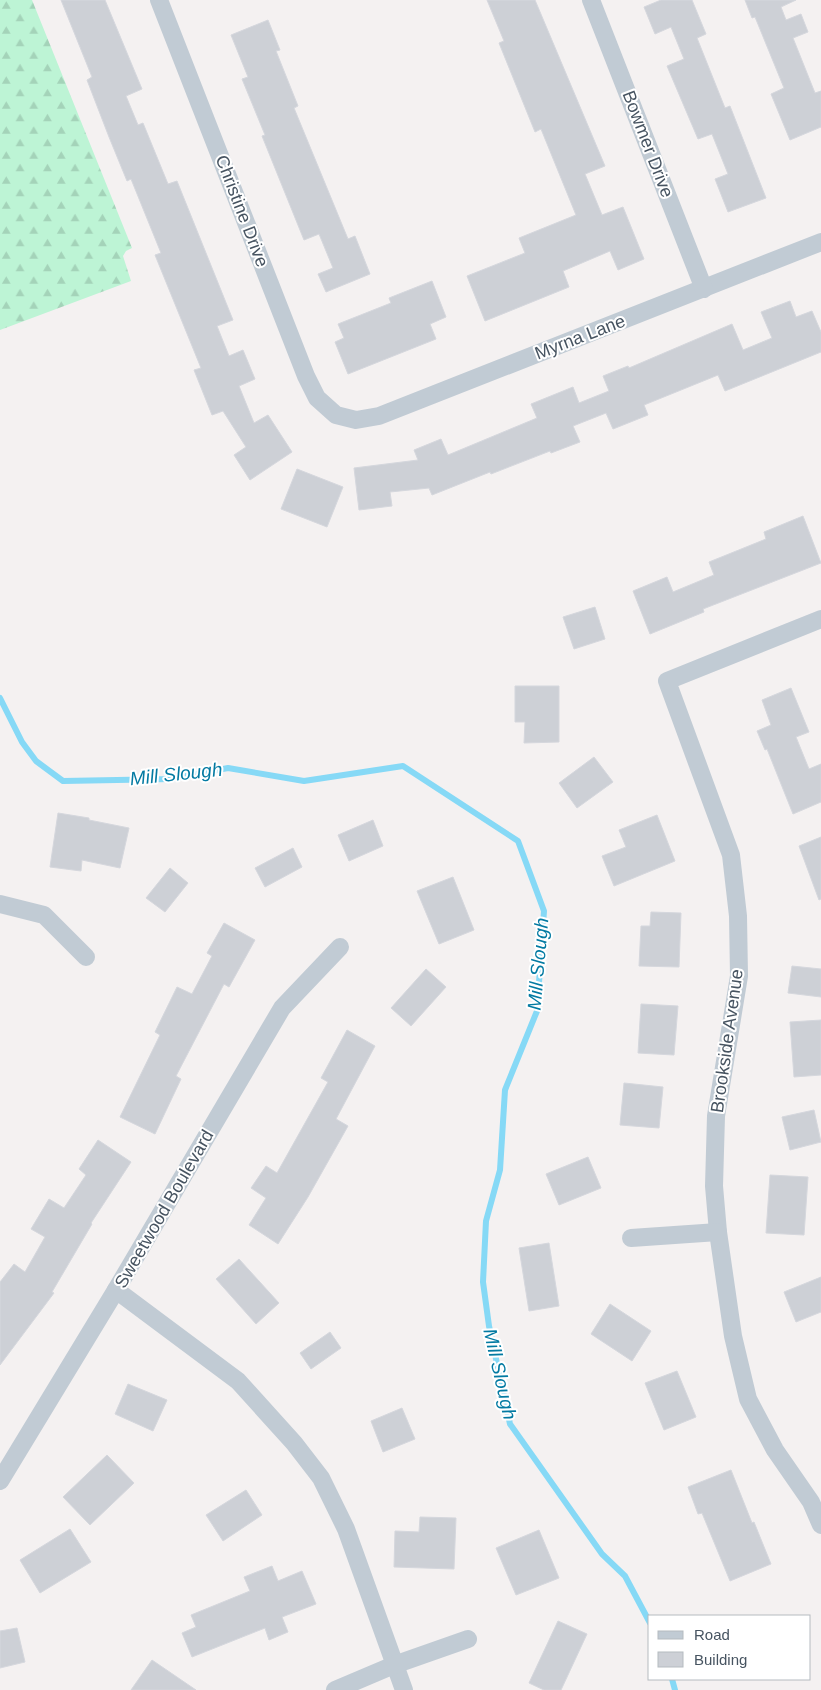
<svg xmlns="http://www.w3.org/2000/svg" width="821" height="1690" font-family="Helvetica,sans-serif">
<style>
.forest{fill:url(#forest-firs)}
.lines{fill:none;stroke-linecap:round;stroke-linejoin:round}
.stream{stroke:#86d9f6;stroke-width:6}
.building{fill:#cdd0d6;stroke:#d5d7dd}
.street{stroke:#c1cbd4;stroke-width:18}
.labels{text-anchor:middle;dominant-baseline:central;stroke-width:4;stroke-linejoin:round;paint-order:stroke}
.street-label{font-size:18px;fill:#475461;stroke:#fff}
.water-label{font-size:19px;font-style:italic;fill:#037aa2;stroke:#fff}
</style>
<defs>
<pattern id="forest-firs" width="22" height="20" patternUnits="userSpaceOnUse" patternTransform="scale(1.25)"><rect width="22" height="20" fill="#bdf4d5"/><path d="M5 1l3.5 6h-7zM16 11l3.5 6h-7z" fill="#a4d3b9"/></pattern>
</defs>
<rect width="100%" height="100%" fill="#f4f1f1"/>
<path class="forest" d="M 0,0 L 32,0 L 132,248 L 126,251 L 123,256 L 131,281 L 0,330 Z"/>
<g class="lines">
<g class="stream">
<path d="M 0,698 L 22,742 L 36,761 L 63,781 L 171,779 L 228,768 L 304,781 L 403,766 L 518,841 L 544,911 L 537,1011 L 505,1090 L 500,1170 L 486,1221 L 483,1282 L 489,1326 L 510,1424 L 602,1554 L 625,1576 L 650,1623"/>
<path d="M 672,1679 L 675,1690"/>
</g>
</g>
<g class="building">
<path d="M 61,0 L 105,0 L 142,89 L 126,96 L 138,125 L 143,123 L 168,184 L 177,181 L 233,320 L 217,326 L 229,356 L 243,350 L 255,379 L 239,386 L 254,423 L 268,415 L 292,452 L 250,480 L 234,455 L 246,447 L 223,411 L 212,415 L 194,370 L 201,368 L 155,255 L 161,253 L 131,179 L 127,181 L 109,137 L 87,80 L 92,77 Z"/>
<path d="M 487,0 L 535,0 L 605,166 L 585,174 L 602,215 L 623,207 L 644,259 L 618,270 L 610,251 L 563,271 L 569,287 L 485,321 L 467,276 L 525,253 L 519,238 L 576,215 L 541,129 L 535,132 L 499,43 L 504,41 Z"/>
<path d="M 661,0 L 692,0 L 706,34 L 697,38 L 725,108 L 730,106 L 766,198 L 728,212 L 715,179 L 728,174 L 712,134 L 698,139 L 667,66 L 684,59 L 671,27 L 655,34 L 644,7 Z"/>
<path d="M 745,0 L 796,0 L 781,7 L 786,20 L 801,14 L 808,32 L 793,38 L 815,93 L 821,91 L 821,127 L 790,140 L 771,94 L 784,88 L 755,17 L 752,18 Z"/>
<path d="M 268,20 L 280,50 L 276,51 L 298,106 L 294,108 L 348,239 L 355,236 L 370,274 L 326,292 L 318,274 L 333,268 L 319,234 L 304,240 L 262,136 L 265,135 L 242,79 L 248,77 L 231,35 Z"/>
<path d="M 432,281 L 446,317 L 430,324 L 436,339 L 348,374 L 335,342 L 344,338 L 338,324 L 391,303 L 389,298 Z"/>
<path d="M 790,301 L 796,317 L 812,311 L 821,332 L 821,352 L 725,391 L 718,375 L 644,405 L 648,415 L 613,429 L 606,413 L 573,426 L 580,442 L 551,453 L 550,451 L 491,474 L 490,472 L 432,495 L 429,488 L 390,492 L 392,506 L 359,510 L 354,468 L 418,460 L 414,450 L 441,439 L 448,455 L 537,418 L 531,404 L 573,387 L 579,403 L 609,391 L 603,376 L 628,366 L 629,368 L 732,324 L 743,350 L 772,338 L 761,312 Z"/>
<path d="M 297,469 L 343,487 L 327,527 L 281,509 Z"/>
<path d="M 803,516 L 821,563 L 703,609 L 704,612 L 650,634 L 633,591 L 667,577 L 673,592 L 714,575 L 709,562 L 766,539 L 764,532 Z"/>
<path d="M 595,607 L 605,639 L 574,649 L 563,617 Z"/>
<path d="M 515,686 L 559,686 L 559,742 L 524,743 L 525,722 L 515,722 Z"/>
<path d="M 791,688 L 809,732 L 796,737 L 809,769 L 821,764 L 821,802 L 793,814 L 767,749 L 765,750 L 757,731 L 771,725 L 762,700 Z"/>
<path d="M 594,757 L 613,782 L 577,808 L 559,783 Z"/>
<path d="M 58,813 L 89,818 L 89,820 L 129,828 L 120,868 L 82,860 L 81,871 L 50,867 Z"/>
<path d="M 657,815 L 675,861 L 614,886 L 602,856 L 626,847 L 619,830 Z"/>
<path d="M 373,820 L 383,846 L 349,861 L 338,835 Z"/>
<path d="M 821,837 L 821,899 L 819,900 L 799,846 Z"/>
<path d="M 293,848 L 302,867 L 265,887 L 255,868 Z"/>
<path d="M 170,868 L 188,883 L 165,912 L 146,898 Z"/>
<path d="M 453,877 L 474,930 L 439,944 L 417,891 Z"/>
<path d="M 651,912 L 681,913 L 679,967 L 639,966 L 641,926 L 650,926 Z"/>
<path d="M 224,923 L 255,940 L 229,987 L 224,984 L 176,1076 L 181,1079 L 155,1134 L 120,1117 L 160,1035 L 155,1032 L 177,987 L 192,994 L 212,956 L 207,953 Z"/>
<path d="M 792,966 L 821,969 L 821,997 L 788,993 Z"/>
<path d="M 426,969 L 446,987 L 411,1026 L 391,1008 Z"/>
<path d="M 641,1004 L 678,1006 L 674,1055 L 638,1053 Z"/>
<path d="M 821,1020 L 821,1075 L 794,1077 L 790,1022 Z"/>
<path d="M 347,1030 L 375,1046 L 336,1119 L 348,1126 L 308,1197 L 278,1244 L 249,1225 L 266,1198 L 251,1188 L 266,1166 L 277,1173 L 328,1082 L 321,1078 Z"/>
<path d="M 624,1083 L 663,1087 L 659,1128 L 620,1125 Z"/>
<path d="M 814,1110 L 821,1142 L 790,1150 L 782,1117 Z"/>
<path d="M 98,1140 L 131,1162 L 91,1223 L 92,1224 L 52,1292 L 54,1293 L 0,1365 L 0,1282 L 14,1264 L 25,1272 L 45,1237 L 31,1229 L 49,1199 L 64,1208 L 86,1175 L 79,1169 Z"/>
<path d="M 588,1157 L 601,1188 L 559,1205 L 546,1174 Z"/>
<path d="M 770,1175 L 808,1177 L 804,1235 L 766,1233 Z"/>
<path d="M 549,1243 L 559,1306 L 529,1311 L 519,1248 Z"/>
<path d="M 239,1259 L 279,1303 L 256,1324 L 216,1279 Z"/>
<path d="M 821,1277 L 821,1312 L 796,1322 L 784,1292 Z"/>
<path d="M 610,1304 L 651,1331 L 632,1361 L 591,1334 Z"/>
<path d="M 330,1332 L 341,1348 L 311,1369 L 300,1353 Z"/>
<path d="M 677,1371 L 696,1417 L 664,1430 L 645,1383 Z"/>
<path d="M 128,1384 L 167,1400 L 153,1431 L 115,1414 Z"/>
<path d="M 402,1408 L 415,1439 L 383,1452 L 371,1421 Z"/>
<path d="M 107,1455 L 134,1483 L 90,1525 L 63,1497 Z"/>
<path d="M 731,1470 L 752,1523 L 754,1522 L 771,1564 L 730,1581 L 702,1513 L 698,1514 L 688,1487 Z"/>
<path d="M 246,1490 L 262,1515 L 223,1541 L 206,1515 Z"/>
<path d="M 420,1517 L 456,1518 L 454,1569 L 394,1567 L 395,1531 L 419,1532 Z"/>
<path d="M 70,1529 L 91,1562 L 40,1593 L 20,1560 Z"/>
<path d="M 539,1530 L 559,1578 L 516,1595 L 496,1548 Z"/>
<path d="M 272,1566 L 278,1581 L 302,1571 L 316,1604 L 282,1617 L 288,1632 L 269,1640 L 265,1628 L 192,1657 L 182,1633 L 196,1627 L 191,1615 L 250,1591 L 244,1577 Z"/>
<path d="M 558,1621 L 587,1634 L 561,1690 L 544,1690 L 529,1683 Z"/>
<path d="M 17,1628 L 25,1662 L 0,1668 L 0,1631 Z"/>
<path d="M 152,1660 L 196,1690 L 131,1690 Z"/>
</g>
<g class="lines">
<g class="street">
<path d="M 159,0 L 306,376 L 317,398 L 336,415 L 356,420 L 379,416 L 821,242"/>
<path d="M 591,0 L 704,289"/>
<path d="M 821,619 L 667,681 L 731,855 L 738,916 L 739,976 L 716,1116 L 714,1186 L 718,1232 L 733,1336 L 748,1399 L 775,1450 L 811,1502 L 821,1525"/>
<path d="M 0,904 L 44,915 L 86,957"/>
<path d="M 631,1238 L 718,1232"/>
<path d="M 116,1290 L 238,1381 L 294,1443 L 321,1478 L 346,1529 L 404,1690"/>
<path d="M 0,1481 L 116,1290 L 282,1008 L 340,947"/>
<path d="M 335,1690 L 394,1665 L 468,1639"/>
</g>
</g>
<g class="labels">
<g class="street-label">
<text transform="translate(648 144) rotate(69)">Bowmer Drive</text>
<text transform="translate(242 211) rotate(69)">Christine Drive</text>
<text transform="translate(580 337) rotate(-21)">Myrna Lane</text>
<text transform="translate(727 1041) rotate(-82)">Brookside Avenue</text>
<text transform="translate(164 1209) rotate(-60)">Sweetwood Boulevard</text>
</g>
<g class="water-label">
<text transform="translate(176 774) rotate(-6)">Mill Slough</text>
<text transform="translate(538 964) rotate(-85)">Mill Slough</text>
<text transform="translate(500 1374) rotate(77)">Mill Slough</text>
</g>
</g>
<rect x="648" y="1615" width="162" height="65" fill="#ffffff" stroke="#b5bbc0"/>
<rect x="658" y="1631" width="25" height="8" fill="#c1cbd4" stroke="#b5bbc0"/>
<text x="694" y="1640" font-size="15" fill="#475461">Road</text>
<rect x="658" y="1652" width="25" height="15" fill="#cdd0d6" stroke="#b5bbc0"/>
<text x="694" y="1665" font-size="15" fill="#475461">Building</text>
</svg>
